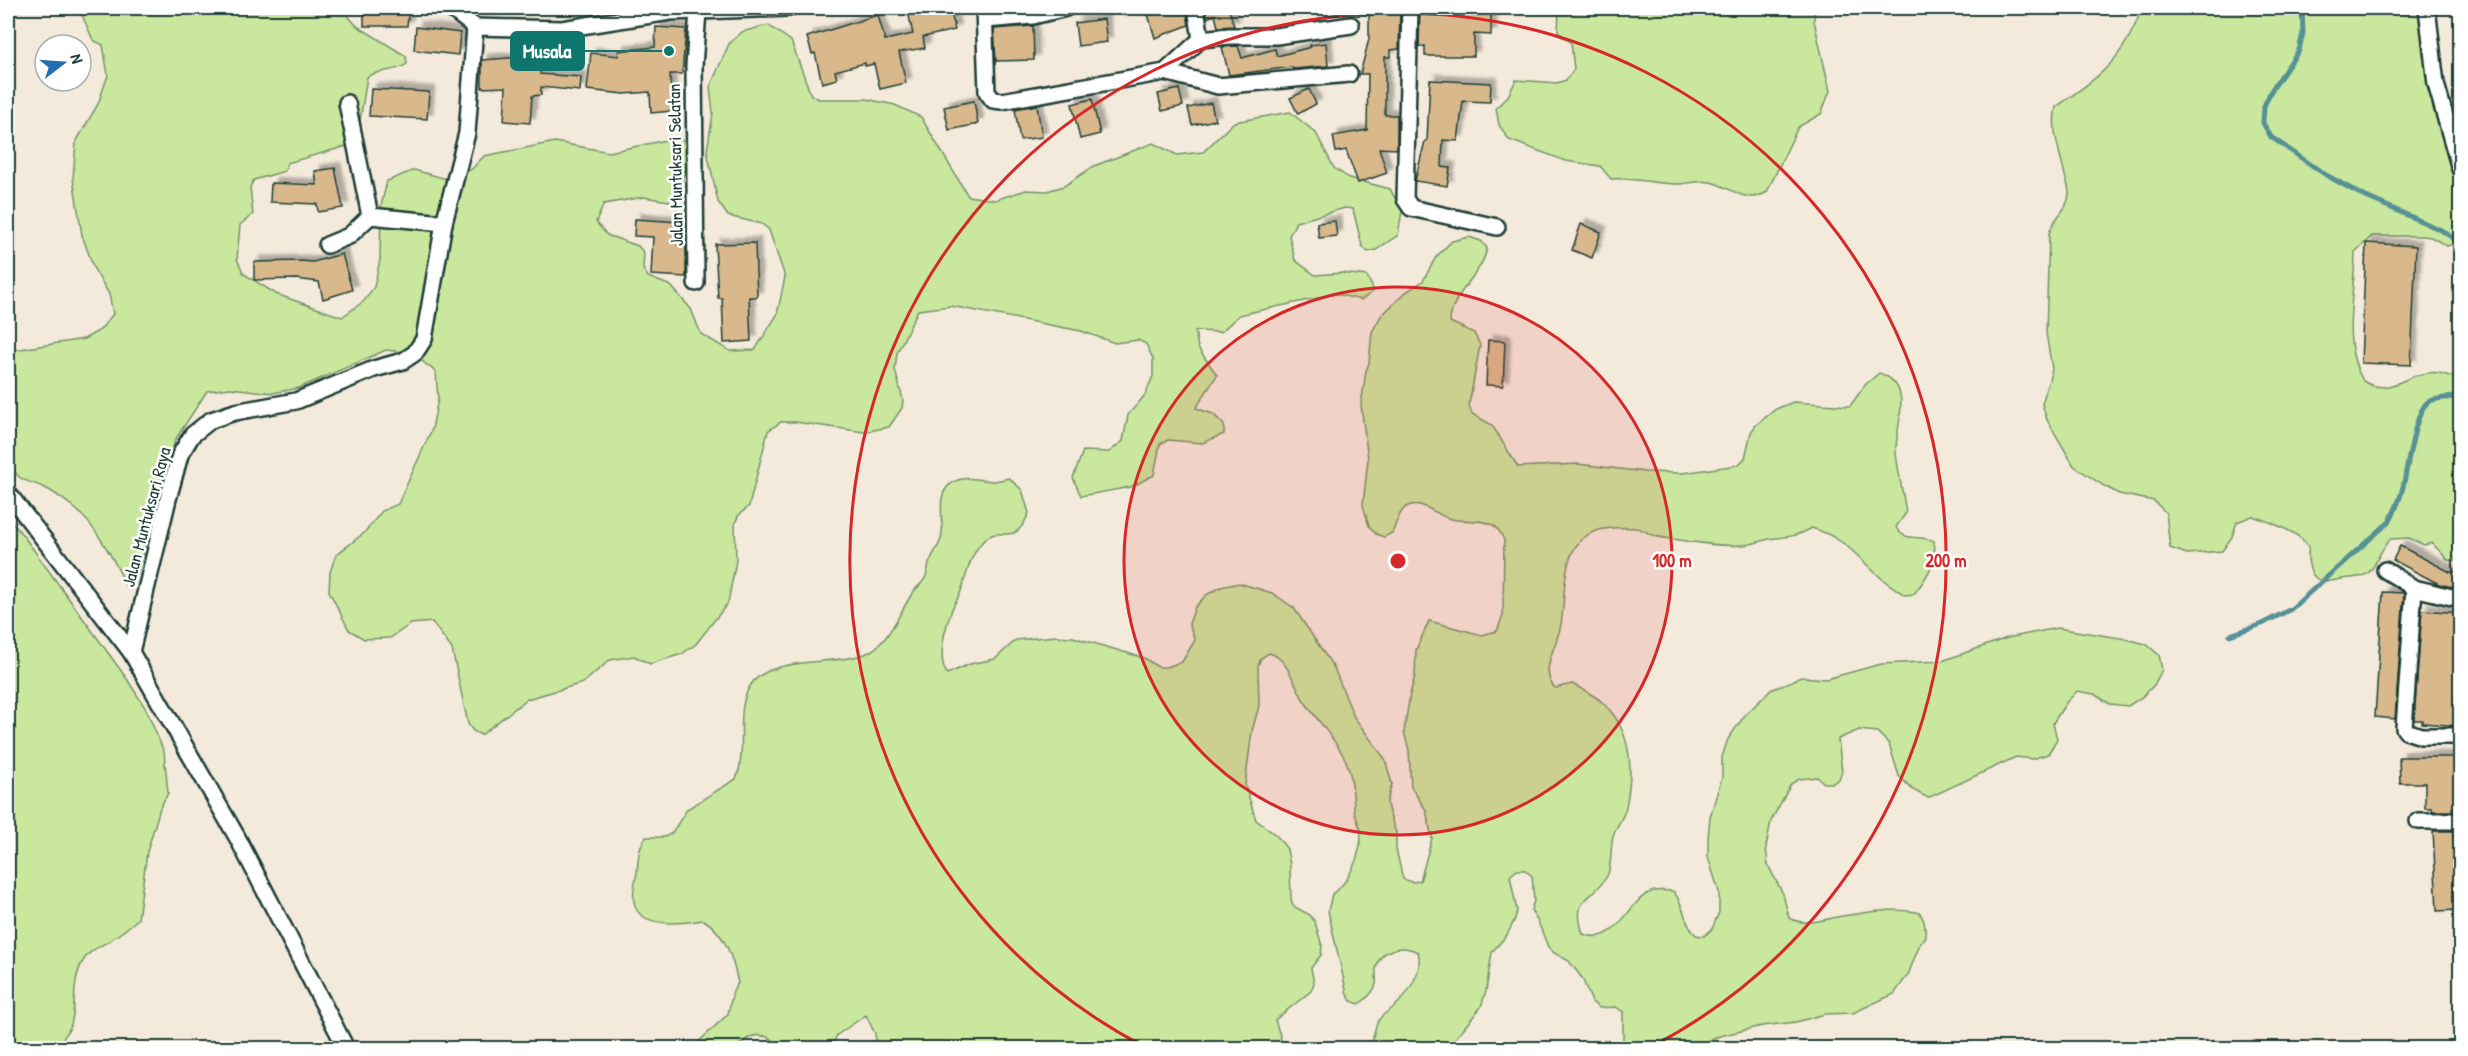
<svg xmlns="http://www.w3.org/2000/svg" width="2468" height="1056" font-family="'Patrick Hand',sans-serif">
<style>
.green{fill:#cae79e;stroke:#749269;stroke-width:1.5}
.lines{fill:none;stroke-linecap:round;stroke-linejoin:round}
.stream{stroke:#569195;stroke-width:5}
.building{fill:#d9b98c;stroke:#1f3d34;stroke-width:1.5;filter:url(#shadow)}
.minor-casing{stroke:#1f3d34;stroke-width:20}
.minor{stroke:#fff;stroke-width:15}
.ring{fill:none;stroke:#d62828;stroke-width:3}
.labels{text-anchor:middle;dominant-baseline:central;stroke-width:5;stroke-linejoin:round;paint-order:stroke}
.street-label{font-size:18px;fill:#1f3d34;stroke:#fff}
.centre{fill:#d62828;stroke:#fff;stroke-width:3}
.ring-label{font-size:18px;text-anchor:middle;font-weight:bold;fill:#d62828;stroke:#fff;stroke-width:5;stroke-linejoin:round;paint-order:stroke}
.leader{fill:none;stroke:#0f766e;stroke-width:2}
.callout-dot{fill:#0f766e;stroke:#fff;stroke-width:2}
.callout{fill:#0f766e;stroke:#0f766e;stroke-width:2}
.callout-label{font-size:20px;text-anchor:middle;font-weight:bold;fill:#fff}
</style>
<defs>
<filter id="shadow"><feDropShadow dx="5.5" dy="-5.5" stdDeviation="1.5" flood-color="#0004"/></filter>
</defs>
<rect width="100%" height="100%" fill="#f4eadc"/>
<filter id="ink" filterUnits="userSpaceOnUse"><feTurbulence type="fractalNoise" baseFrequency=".0167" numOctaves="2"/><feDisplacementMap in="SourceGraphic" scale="12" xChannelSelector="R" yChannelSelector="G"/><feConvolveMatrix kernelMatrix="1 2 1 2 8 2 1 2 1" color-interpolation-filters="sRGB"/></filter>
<g filter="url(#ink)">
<g class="green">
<path d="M 79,8 L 341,8 L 357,26 L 406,56 L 407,64 C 394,73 379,69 367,77 L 358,134 L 347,146 L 287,163 L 285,171 L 254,180 L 250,187 L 253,214 L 240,225 L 237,259 L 244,274 L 276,294 L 342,317 L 364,301 L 374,287 L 380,260 L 381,206 L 387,181 L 414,170 L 447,179 L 456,177 L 472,169 L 484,156 L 555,142 L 609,152 L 676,138 L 684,141 C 688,162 686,187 669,201 L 644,197 L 604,204 L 596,222 L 607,235 L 638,246 L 644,253 L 643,269 L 648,277 L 671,286 L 691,309 L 701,334 L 730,351 L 755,350 L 777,315 L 785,277 L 769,230 L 762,224 L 728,216 L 718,202 L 707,151 L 713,113 L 710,87 L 729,44 L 742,32 L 768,25 L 791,41 L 811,95 L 819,99 L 866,99 L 895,105 L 921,117 L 968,196 L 995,200 L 1026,190 L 1047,191 L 1064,186 L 1094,166 L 1153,143 L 1177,155 L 1203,152 L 1234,122 L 1290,112 L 1316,133 L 1334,168 L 1349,178 L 1390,189 L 1402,211 L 1398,235 L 1376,250 L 1368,252 L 1362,246 L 1353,209 L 1345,208 L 1296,222 L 1289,236 L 1295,260 L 1315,275 L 1342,273 L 1367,276 L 1374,291 L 1361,300 L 1336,294 L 1239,315 L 1221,332 L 1195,331 L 1198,348 L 1217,375 L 1196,408 L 1213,414 L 1224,425 L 1224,434 L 1202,443 L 1168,440 L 1160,444 L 1154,475 L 1131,487 L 1081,496 L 1073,478 L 1083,451 L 1109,452 L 1123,441 L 1128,415 L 1145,395 L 1153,376 L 1153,359 L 1146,344 L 1138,340 L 1115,343 L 1081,331 L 951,306 L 918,310 L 897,353 L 895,370 L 903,400 L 902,408 L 889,427 L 864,432 L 795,422 L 781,422 L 768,431 L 749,506 L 738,516 L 735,524 L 736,561 L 728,603 L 696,644 L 682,654 L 650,664 L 634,656 L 610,660 L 583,683 L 527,699 L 481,735 L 473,731 L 468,724 L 452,649 L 432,622 L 411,624 L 390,638 L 364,639 L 349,630 L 329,591 L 330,572 L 336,555 L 364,533 L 382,511 L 398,504 L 432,429 L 438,399 L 436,372 L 411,353 L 386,350 L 299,388 L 273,393 L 230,388 L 207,391 L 175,440 L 137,576 L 133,583 L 126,586 C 115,561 95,524 72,506 C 64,500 54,492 45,488 C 23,478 19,484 8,459 L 8,351 L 84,339 L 100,330 L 113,314 L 109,294 L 94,269 L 82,235 L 73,178 L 76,142 L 98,104 L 108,75 L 103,45 L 93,40 Z"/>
<path d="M 1559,8 L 1815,8 L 1814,21 L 1830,91 L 1821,114 L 1798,127 L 1767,192 C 1745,206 1731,186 1710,182 C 1700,180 1687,184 1677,184 C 1654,184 1634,177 1611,179 L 1600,166 L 1566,161 L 1509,140 L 1499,125 L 1496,108 L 1508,96 L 1516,80 L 1557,83 L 1566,80 L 1574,69 L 1571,43 L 1558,32 Z"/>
<path d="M 2142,8 L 2419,8 L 2431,90 L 2460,180 L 2460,242 L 2447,246 L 2431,237 L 2423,236 L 2372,236 L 2355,252 C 2355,296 2340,341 2363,381 C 2388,397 2404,375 2428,373 C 2439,371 2450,376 2460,380 L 2460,399 L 2458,402 L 2460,403 L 2460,561 L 2448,560 L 2432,543 L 2424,545 L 2409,538 L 2391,539 C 2378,550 2378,565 2368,573 C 2361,579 2351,577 2342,579 C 2321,584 2309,582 2308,556 C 2308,554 2309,549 2308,547 C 2302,533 2266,520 2252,516 L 2237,522 L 2232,537 L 2222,551 L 2187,554 L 2170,548 L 2166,513 L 2154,501 L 2119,494 L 2104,486 L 2074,466 L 2047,420 L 2042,404 L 2052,369 L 2046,333 L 2049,234 C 2052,218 2069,210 2069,193 C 2069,186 2065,178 2064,171 C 2059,150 2051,129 2056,107 C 2100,76 2123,61 2142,8 Z"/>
<path d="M 1469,237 L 1481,241 L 1487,248 C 1482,276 1451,292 1450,322 L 1474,333 L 1480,345 L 1469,405 L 1472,414 L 1492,425 L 1518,467 L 1578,464 L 1645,472 L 1683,473 L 1738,465 L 1745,458 L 1751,432 L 1756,425 L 1776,409 L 1793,402 L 1850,406 L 1865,385 L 1879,373 C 1916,385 1895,425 1896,452 C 1898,472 1903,493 1906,513 L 1896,527 C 1904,543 1920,534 1934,541 C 1937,563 1927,577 1914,594 L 1905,595 C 1896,589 1886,583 1878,575 C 1853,553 1846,539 1812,528 C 1793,538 1788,536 1769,539 C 1760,541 1751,545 1742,545 C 1722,547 1698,543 1679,540 C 1670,539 1660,538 1652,535 C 1646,532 1641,528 1635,528 C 1626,527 1613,528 1604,529 C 1558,537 1567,591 1561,624 C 1558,645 1538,670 1555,688 L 1572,684 C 1582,689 1595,695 1603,703 C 1633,731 1634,773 1625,811 C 1622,819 1616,827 1613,836 C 1610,847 1612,869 1607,876 C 1591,904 1571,895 1583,934 C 1619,948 1628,897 1654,891 C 1660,890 1668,891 1673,891 C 1685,904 1683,923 1696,935 L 1704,936 L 1712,929 L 1719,912 L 1719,892 L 1708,857 L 1708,838 L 1710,817 L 1722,777 L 1722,757 L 1728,739 L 1745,715 L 1771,690 L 1801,677 L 1826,679 L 1881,664 L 1942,661 L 2007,638 L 2057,628 L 2126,639 L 2146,644 L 2159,655 L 2162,670 L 2154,685 L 2142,697 L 2128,706 L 2110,704 L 2094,694 L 2077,691 L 2066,703 L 2053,723 L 2057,739 L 2048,754 L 2032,759 L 2016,757 L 1928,798 L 1913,790 L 1899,776 L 1889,744 L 1877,732 L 1859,730 L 1838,739 L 1842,771 L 1839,779 L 1833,783 L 1824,783 L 1817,777 L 1799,779 L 1791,784 L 1771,821 L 1766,847 L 1768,865 L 1783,894 L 1789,918 C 1806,928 1830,917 1849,915 C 1872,912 1898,907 1920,913 L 1924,921 L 1926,937 L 1920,944 L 1908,975 L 1894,994 L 1853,1013 L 1825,1014 L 1796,1022 L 1762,1026 L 1716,1037 L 1692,1048 L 1629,1048 L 1623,1041 L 1623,1012 L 1616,1007 L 1599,1008 L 1592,1002 L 1582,978 L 1569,961 L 1554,953 L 1548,947 L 1539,924 L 1531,910 L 1534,901 L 1532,876 L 1525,870 L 1517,870 L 1510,876 L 1517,911 L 1515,919 L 1507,935 L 1492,952 L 1486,991 L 1481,1007 L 1455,1039 L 1440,1048 L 1377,1048 L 1372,1043 C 1374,1034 1375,1023 1382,1016 C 1385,1013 1390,1010 1394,1007 C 1408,995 1424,970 1418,952 C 1401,944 1381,948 1376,968 C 1375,974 1378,981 1375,987 C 1372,994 1365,1000 1359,1004 L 1351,1001 L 1347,994 L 1328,911 L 1332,894 C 1349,883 1361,855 1361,834 C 1361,825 1354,817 1354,808 C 1353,791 1352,771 1343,755 C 1332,735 1315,718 1303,699 C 1294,684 1287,657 1269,653 L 1261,658 L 1258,666 L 1259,706 L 1252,731 L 1245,785 L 1256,820 L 1277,836 L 1287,849 L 1290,865 L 1291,899 L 1293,906 L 1310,915 L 1315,922 L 1322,946 L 1321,955 L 1311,968 L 1314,983 L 1311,991 L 1275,1020 L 1284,1048 L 877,1048 L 875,1034 L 866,1015 L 837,1035 L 831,1048 L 771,1048 L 773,1040 C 759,1031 747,1036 737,1048 L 692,1048 L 728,1014 L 733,991 L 738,983 C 733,959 726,934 704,920 C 685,923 638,930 634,902 C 632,893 635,882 637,873 C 638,861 638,848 646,837 L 665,837 L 672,833 L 687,809 L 736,779 C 748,751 734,711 750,686 C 769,655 834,666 865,654 C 888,645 899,613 912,594 C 916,587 923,584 926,576 C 928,571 928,564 931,559 C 934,552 939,546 941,539 C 946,523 933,495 952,483 C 964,475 978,480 992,481 C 997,481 1004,479 1009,478 L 1022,490 L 1029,513 C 1013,551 1002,522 983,541 C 970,555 967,574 961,591 C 958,599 953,605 951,612 C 945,629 937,658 947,674 L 970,664 L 995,659 L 1016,640 L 1055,636 L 1073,637 L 1144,658 L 1158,667 L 1166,667 L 1182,662 L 1195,640 L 1189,624 L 1195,607 L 1206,595 L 1221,587 L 1239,583 L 1272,593 L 1294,608 L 1334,668 L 1354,717 L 1385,759 L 1392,784 L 1387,801 L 1388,809 L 1396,833 L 1396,849 L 1403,879 L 1412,882 L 1420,881 L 1432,838 L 1426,810 L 1411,787 L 1409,750 L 1404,732 L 1410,694 L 1415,676 L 1416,650 L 1429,621 L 1482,635 L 1497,631 L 1503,615 L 1504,540 C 1501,534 1499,528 1493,525 C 1480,518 1465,522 1451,519 C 1438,517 1422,499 1408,506 C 1399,510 1396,525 1392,533 L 1384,537 L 1376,534 L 1369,526 L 1363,505 L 1368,459 L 1361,405 L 1366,371 L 1369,363 L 1372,332 L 1381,316 L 1406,292 L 1423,281 L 1436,257 L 1452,241 Z"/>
<path d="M 8,517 L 25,538 L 127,679 L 146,709 L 164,752 L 168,793 L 160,808 L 147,852 L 138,919 C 130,926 121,933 112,939 C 102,946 90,949 83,961 C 65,992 87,1025 52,1048 L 18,1045 L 8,1048 Z"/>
</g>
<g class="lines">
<g class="stream">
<path d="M 2302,8 L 2303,33 L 2299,50 L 2271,91 L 2264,106 L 2263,123 L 2271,137 L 2326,175 L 2364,196 L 2441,230 L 2460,243"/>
<path d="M 2230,635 L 2262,624 L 2291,609 L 2389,522 C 2395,511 2400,500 2403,487 C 2407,471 2415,410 2428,402 C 2436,397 2451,398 2460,397"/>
</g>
</g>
<g class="building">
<path d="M 364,8 L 409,8 L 407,26 L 364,26 Z"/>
<path d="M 950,8 L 955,30 L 923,37 L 925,48 L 899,52 L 906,83 L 880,89 L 874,64 L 865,66 L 865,63 L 835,71 L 837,79 L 822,83 L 815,53 L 812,54 L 807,37 L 878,15 L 885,40 L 913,34 L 908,12 L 922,10 L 923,14 Z"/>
<path d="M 1159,8 L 1186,8 L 1189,25 L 1155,38 L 1147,11 Z"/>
<path d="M 1206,8 L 1231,8 L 1229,9 L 1234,26 L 1218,27 L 1215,15 L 1207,18 Z"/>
<path d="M 1420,8 L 1491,8 L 1491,35 L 1474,34 L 1474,56 L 1425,56 L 1425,46 L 1419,47 Z"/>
<path d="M 1369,9 L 1400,10 L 1399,49 L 1390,50 L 1390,57 L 1385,57 L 1385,115 L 1397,115 L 1397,149 L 1379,148 L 1387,173 L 1358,183 L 1346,150 L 1336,152 L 1333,136 L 1367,130 L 1368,74 L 1360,74 L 1369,39 Z"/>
<path d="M 1104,19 L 1107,42 L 1078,46 L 1075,23 Z"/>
<path d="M 1033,26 L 1034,60 L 996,61 L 994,29 Z"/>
<path d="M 416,27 L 460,33 L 458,55 L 414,50 Z"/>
<path d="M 656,27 L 686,29 L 682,74 L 670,74 L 672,111 L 651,113 L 650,92 L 624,94 L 587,90 L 591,53 L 619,56 L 618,51 L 655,47 Z"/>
<path d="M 1326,43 L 1328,66 L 1293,69 L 1292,67 L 1229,75 L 1222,47 L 1238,46 L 1242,58 L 1275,49 L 1277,56 L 1311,47 L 1310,45 Z"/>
<path d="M 524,50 L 543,53 L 540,74 L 581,77 L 580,91 L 541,87 L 541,95 L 532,96 L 530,123 L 504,121 L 506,87 L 482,88 L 482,60 L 523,57 Z"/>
<path d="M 1430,80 L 1491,83 L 1490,102 L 1463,101 L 1458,141 L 1443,140 L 1442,167 L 1450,168 L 1447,186 L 1415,181 L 1425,141 L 1427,141 Z"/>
<path d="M 371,89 L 429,92 L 427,119 L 369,116 Z"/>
<path d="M 1179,89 L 1183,106 L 1162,111 L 1158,94 Z"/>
<path d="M 1309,89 L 1316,104 L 1298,114 L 1290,98 Z"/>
<path d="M 1092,99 L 1100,134 L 1080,139 L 1072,104 Z"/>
<path d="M 974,101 L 978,124 L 949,130 L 944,107 Z"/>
<path d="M 1211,103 L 1215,120 L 1192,125 L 1188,108 Z"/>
<path d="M 1037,105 L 1042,137 L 1020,140 L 1015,109 Z"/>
<path d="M 335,168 L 343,208 L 318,212 L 317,204 L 270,202 L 271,183 L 317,185 L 315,171 Z"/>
<path d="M 635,219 L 680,222 L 678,245 L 686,245 L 686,277 L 651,275 L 653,237 L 634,236 Z"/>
<path d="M 1335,221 L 1337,236 L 1319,238 L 1317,223 Z"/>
<path d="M 1581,224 L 1601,232 L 1592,258 L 1572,250 Z"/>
<path d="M 755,243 L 757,297 L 749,297 L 751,341 L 724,343 L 722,298 L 718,298 L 715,244 Z"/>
<path d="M 2366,243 L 2416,246 L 2411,365 L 2361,363 Z"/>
<path d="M 342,254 L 352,290 L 323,299 L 319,282 L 296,279 L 254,280 L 254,262 L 302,261 L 313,262 Z"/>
<path d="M 1488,340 L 1505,341 L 1503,386 L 1486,385 Z"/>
<path d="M 2400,546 L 2450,572 L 2460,572 L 2460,589 L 2439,584 L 2393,560 Z"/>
<path d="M 2383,592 L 2404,593 L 2395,719 L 2375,717 Z"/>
<path d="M 2422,610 L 2460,613 L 2460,726 L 2422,723 L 2422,720 L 2414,720 Z"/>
<path d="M 2399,757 L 2460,757 L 2460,808 L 2452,808 L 2452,811 L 2432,811 L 2432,808 L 2425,808 L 2425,783 L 2400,783 Z"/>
<path d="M 2433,831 L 2453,831 L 2457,910 L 2437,911 Z"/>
</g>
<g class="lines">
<g class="minor-casing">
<g id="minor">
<path d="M 450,8 L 475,27"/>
<path d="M 984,8 L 987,92 L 993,100 L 1002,101 L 1165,72 L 1201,39 L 1196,8"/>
<path d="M 1410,8 L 1405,199 L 1411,208 L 1497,227"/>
<path d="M 2427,8 L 2436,84 L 2460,169"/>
<path d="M 985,20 L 1033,16 L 1066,8"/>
<path d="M 475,27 L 562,29 L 670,12 L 789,8"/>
<path d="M 1201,39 L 1229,36 L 1276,36 L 1351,25"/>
<path d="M 1165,72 L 1218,86 L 1349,74"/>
<path d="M 347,103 L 370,216 L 444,223"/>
<path d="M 327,245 L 349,236 L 370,216"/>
<path d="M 696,283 L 694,66 L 698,11"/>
<path d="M 8,493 L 131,652"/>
<path d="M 2385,570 L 2414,588 L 2460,599"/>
<path d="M 2414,588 L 2404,728 L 2406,731 L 2421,736 L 2460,736"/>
<path d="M 2418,821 L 2460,821"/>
<path d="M 346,1048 L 237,837 L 131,652 L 168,499 L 180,455 L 192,435 L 211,420 L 235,412 L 296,401 L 374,369 L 403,361 L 415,353 L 424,339 L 444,223 L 467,133 L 475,27"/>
</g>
</g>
<use href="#minor" class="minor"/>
</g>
</g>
<circle cx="1398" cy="561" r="274" fill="#d62828" fill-opacity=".12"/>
<g class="ring">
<circle cx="1398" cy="561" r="274"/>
<path d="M1145 1047A548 548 0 1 1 1651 1047"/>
</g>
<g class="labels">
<g class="street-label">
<text transform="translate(675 165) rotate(-91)">Jalan Muntuksari Selatan</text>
<text transform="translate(146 517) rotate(-75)">Jalan Muntuksari Raya</text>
</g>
</g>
<circle cx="1398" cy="561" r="9" class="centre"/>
<g class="ring-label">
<text x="1672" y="567">100 m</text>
<text x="1946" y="567">200 m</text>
</g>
<path class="leader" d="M669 51L584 51"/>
<circle class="callout-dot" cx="669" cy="51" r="6"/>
<rect class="callout" x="511" y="32" width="73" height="38" rx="6"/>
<g class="callout-label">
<text x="547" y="58">Musala</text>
</g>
<rect width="2468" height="1056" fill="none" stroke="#fff" stroke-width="30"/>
<rect x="15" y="15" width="2438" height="1026" fill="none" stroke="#1f3d34" stroke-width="2" filter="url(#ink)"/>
<g transform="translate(63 63) rotate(73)"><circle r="28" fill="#ffffff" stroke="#a5b1ae" stroke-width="1.5"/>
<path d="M0-4.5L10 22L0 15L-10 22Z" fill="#1f6fb2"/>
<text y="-9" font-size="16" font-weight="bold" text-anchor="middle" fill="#1f3d34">N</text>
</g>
</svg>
